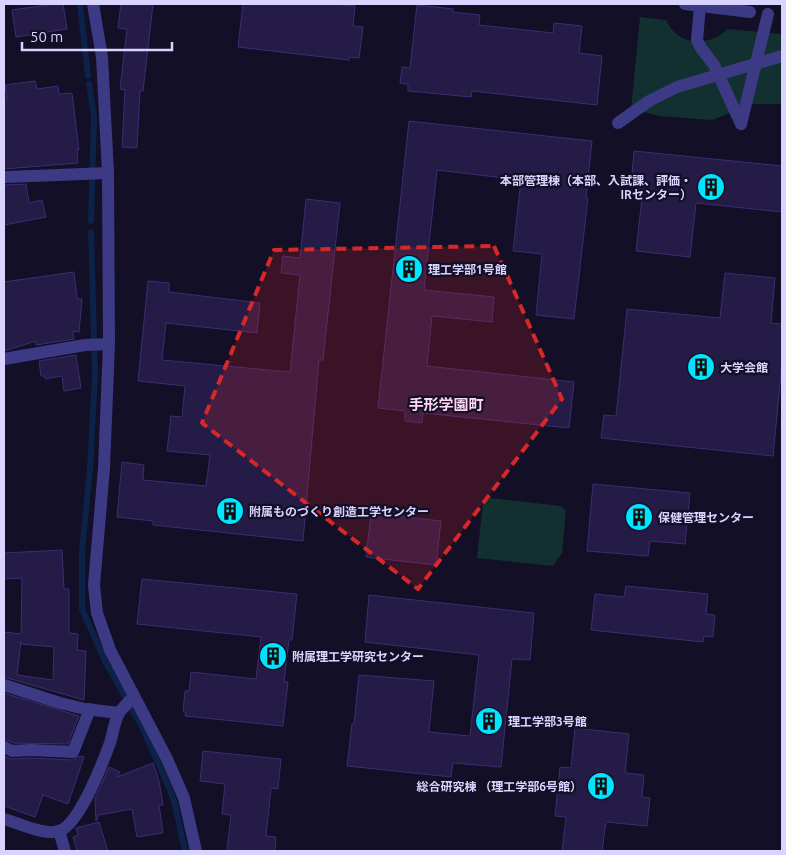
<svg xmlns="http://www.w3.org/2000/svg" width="786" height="855" font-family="Ubuntu,'Noto Sans JP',sans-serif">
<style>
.green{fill:#12302f}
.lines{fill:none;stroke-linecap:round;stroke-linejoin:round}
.stream{stroke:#0c2248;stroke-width:6}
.building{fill:#241b47;stroke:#3b2d73;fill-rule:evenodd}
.street{stroke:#3d3a85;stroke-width:12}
.marked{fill:#d62828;fill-opacity:0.2;stroke:#d62828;stroke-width:4;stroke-dasharray:10 6;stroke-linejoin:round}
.labels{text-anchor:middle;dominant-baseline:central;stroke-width:4.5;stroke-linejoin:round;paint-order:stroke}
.poi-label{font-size:12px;font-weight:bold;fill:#d9d4ff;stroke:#130f26;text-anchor:start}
.quarter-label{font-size:15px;font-weight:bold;fill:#ffd6f0;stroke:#130f26}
</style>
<rect width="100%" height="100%" fill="#130f26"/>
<g class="green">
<path d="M 640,17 L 666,20 C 678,47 709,47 728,29 L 782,34 L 782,104 L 752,104 L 712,120 L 660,116 L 631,109 Z"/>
<path d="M 490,498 L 561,506 L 566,511 L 562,553 L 553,566 L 477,558 L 483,503 Z"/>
</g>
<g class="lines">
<g class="stream">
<path d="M 80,4 L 88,76"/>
<path d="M 89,84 L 94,116 L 91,221"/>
<path d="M 91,232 L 95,374 L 90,469 L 82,551 L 82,609 L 105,661 L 143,729 L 167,783 L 174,801 L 185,851"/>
</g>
</g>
<g class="building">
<path d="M 54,4 L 63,4 L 67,29 L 16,37 L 12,10 Z"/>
<path d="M 121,4 L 153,4 L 143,91 L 140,91 L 137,148 L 122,147 L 125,90 L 120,89 L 127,29 L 118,28 Z"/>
<path d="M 243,4 L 333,4 L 355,6 L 353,26 L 363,27 L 359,58 L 349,57 L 349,60 L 238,47 Z"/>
<path d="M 417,5 L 453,9 L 453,12 L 480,15 L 479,25 L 553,33 L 554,23 L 582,26 L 579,53 L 602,56 L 597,105 L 472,91 L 471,97 L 408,91 L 408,84 L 400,83 L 402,67 L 410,68 Z"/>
<path d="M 35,81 L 37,89 L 58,86 L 59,94 L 72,93 L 79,150 L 77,150 L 78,163 L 4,169 L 4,99 L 7,99 L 5,85 Z"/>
<path d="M 409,121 L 592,141 L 586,198 L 588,198 L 574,319 L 536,315 L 542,254 L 513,251 L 521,180 L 437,170 L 424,290 L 494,297 L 492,322 L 432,316 L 427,366 L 574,382 L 569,428 L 423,413 L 422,423 L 405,421 L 405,411 L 378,408 Z"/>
<path d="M 634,151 L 782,166 L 782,212 L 696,203 L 690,257 L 636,251 L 642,198 L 639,198 L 641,175 L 632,174 Z"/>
<path d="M 26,184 L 29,203 L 42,200 L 46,217 L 4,225 L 4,185 Z"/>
<path d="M 306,199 L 340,203 L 323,360 L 319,360 L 303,541 L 153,525 L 153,521 L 117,517 L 122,462 L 144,465 L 143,480 L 206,486 L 210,455 L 167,451 L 171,416 L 182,417 L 185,386 L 138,381 L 148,281 L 169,283 L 169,292 L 260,303 L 257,333 L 166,323 L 162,360 L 290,372 L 300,275 L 281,273 L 283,256 L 300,258 Z"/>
<path d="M 74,272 L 77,299 L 82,299 L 79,332 L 73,331 L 74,339 L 36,345 L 36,341 L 4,351 L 4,282 Z"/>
<path d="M 725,273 L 775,278 L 771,323 L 782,324 L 782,363 L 773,456 L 601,438 L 604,415 L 616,416 L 627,309 L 720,318 Z"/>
<path d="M 76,355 L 81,388 L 64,391 L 62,376 L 45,379 L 45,376 L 41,376 L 39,361 Z"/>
<path d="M 593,484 L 690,493 L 685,544 L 650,541 L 648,556 L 587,551 Z"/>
<path d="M 371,513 L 441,521 L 436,565 L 366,557 Z"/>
<path d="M 62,550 L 64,589 L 69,589 L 69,633 L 78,634 L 77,650 L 86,651 L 84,700 L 4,677 L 4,632 L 21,634 L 22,578 L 4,579 L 4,553 ZM 21,641 L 21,644 L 54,647 L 53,680 L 17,675 Z"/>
<path d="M 142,579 L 297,594 L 292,640 L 289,640 L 284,682 L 288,682 L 283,726 L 185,716 L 186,712 L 183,712 L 185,691 L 189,691 L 191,672 L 256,679 L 261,637 L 137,624 Z"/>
<path d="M 626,586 L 708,594 L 706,614 L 715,615 L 713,637 L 704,636 L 703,642 L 591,630 L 595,594 L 624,597 Z"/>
<path d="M 369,595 L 534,613 L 530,660 L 512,659 L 501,767 L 453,763 L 451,777 L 347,766 L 352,724 L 354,724 L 359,675 L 434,681 L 429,732 L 470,736 L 479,655 L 365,642 Z"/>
<path d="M 4,693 L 79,716 L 68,744 L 14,743 L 4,739 Z"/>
<path d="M 575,728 L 629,734 L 625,773 L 644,775 L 642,797 L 650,798 L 647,826 L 606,822 L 602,851 L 562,851 L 566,817 L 555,816 L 560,767 L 571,768 Z"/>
<path d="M 203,751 L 281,759 L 278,789 L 271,788 L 266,836 L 276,837 L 275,851 L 227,851 L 231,815 L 222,814 L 225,784 L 200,781 Z"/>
<path d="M 4,756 L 12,759 L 31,758 L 73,760 L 80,756 L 84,757 L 68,804 L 43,795 L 35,817 L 4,806 Z"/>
<path d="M 153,763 L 159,781 L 163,805 L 159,805 L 163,833 L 137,837 L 132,809 L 99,815 L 96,821 L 95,798 L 109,767 L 120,772 L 117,777 Z"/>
<path d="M 99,822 L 108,851 L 77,851 L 73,837 L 78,835 L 76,828 Z"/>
</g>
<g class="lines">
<g class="street">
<path d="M 93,4 L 102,57 L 108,173 L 109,344 L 104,468 L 94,585 L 97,613 L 110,650 L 167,759 L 184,798 L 196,851"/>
<path d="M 685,4 L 750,12"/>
<path d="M 700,5 L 697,40 L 701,48 L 714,65 L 741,124"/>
<path d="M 618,123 L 649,101 L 677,87 L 782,56"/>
<path d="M 741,124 L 768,14"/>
<path d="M 6,177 L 108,173"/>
<path d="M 4,359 L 85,345 L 109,344"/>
<path d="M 4,685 L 60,703 L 85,709 L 119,713"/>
<path d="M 4,747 L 12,751 L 31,750 L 73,752 L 90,709"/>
<path d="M 4,819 C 18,823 45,836 59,831 C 79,825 103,762 110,743 C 113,734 114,722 119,713 C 123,707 130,701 134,696"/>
<path d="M 59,831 L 65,851"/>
</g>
</g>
<path class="marked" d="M 494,246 L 562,399 L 418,589 L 202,423 L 274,250 Z"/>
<defs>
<g id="building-disc" transform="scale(1.4375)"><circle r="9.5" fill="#00e5ff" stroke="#130f26"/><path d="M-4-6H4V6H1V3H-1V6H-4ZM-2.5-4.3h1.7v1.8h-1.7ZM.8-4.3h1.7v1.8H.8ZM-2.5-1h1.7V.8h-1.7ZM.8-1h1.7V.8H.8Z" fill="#111"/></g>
</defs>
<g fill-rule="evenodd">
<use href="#building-disc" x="711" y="187"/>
<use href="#building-disc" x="409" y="269"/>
<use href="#building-disc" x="701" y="367"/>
<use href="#building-disc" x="230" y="511"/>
<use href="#building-disc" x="639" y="517"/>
<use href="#building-disc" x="273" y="656"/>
<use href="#building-disc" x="489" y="721"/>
<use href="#building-disc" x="601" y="786"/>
</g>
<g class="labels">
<g class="poi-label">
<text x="692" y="180" text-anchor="end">本部管理棟（本部、入試課、評価・<tspan x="692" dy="14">IRセンター）</tspan></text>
<text x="428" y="269">理工学部1号館</text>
<text x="720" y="367">大学会館</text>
<text x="249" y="511">附属ものづくり創造工学センター</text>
<text x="658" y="517">保健管理センター</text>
<text x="292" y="656">附属理工学研究センター</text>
<text x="508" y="721">理工学部3号館</text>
<text x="582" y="786" text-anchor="end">総合研究棟 （理工学部6号館）</text>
</g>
<g class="quarter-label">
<text x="446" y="404">手形学園町</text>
</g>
</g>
<rect width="786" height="855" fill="none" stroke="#d9d4ff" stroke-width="10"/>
<path d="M22 42v8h150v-8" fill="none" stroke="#d9d4ff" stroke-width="2.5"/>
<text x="30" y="42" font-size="15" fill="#d9d4ff" stroke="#130f26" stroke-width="4" paint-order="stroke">50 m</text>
</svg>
